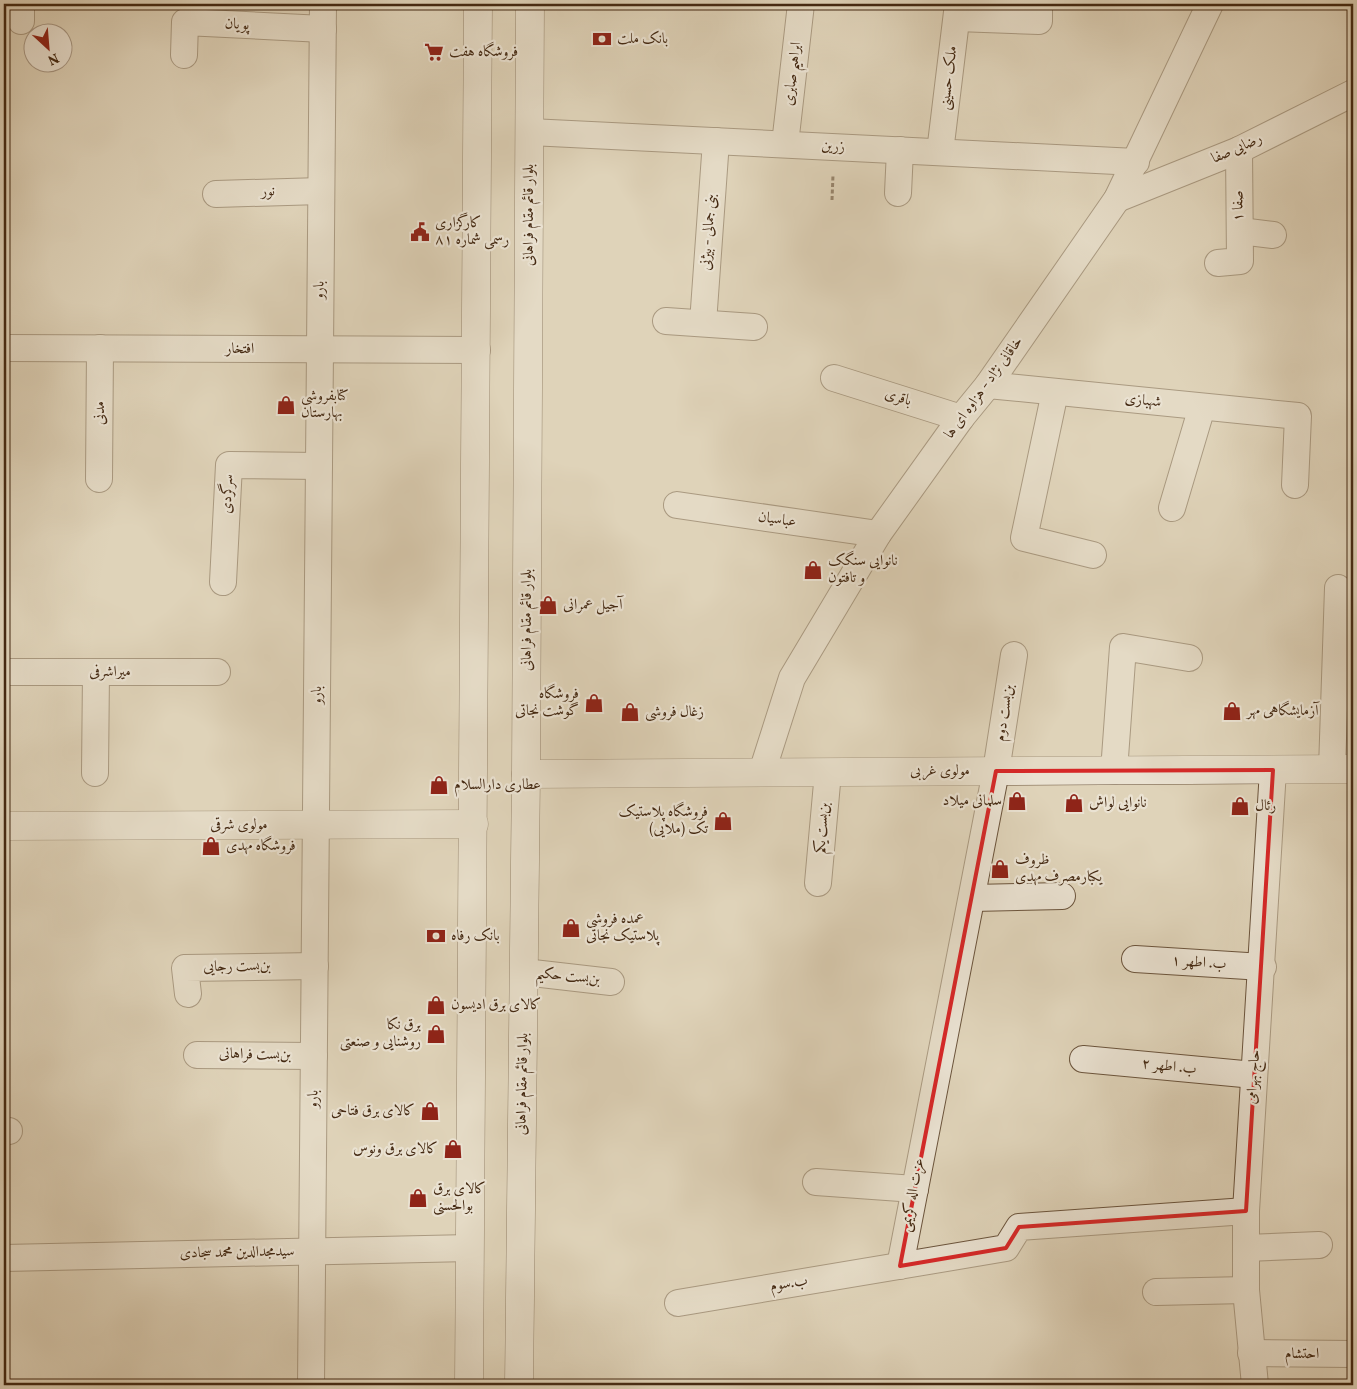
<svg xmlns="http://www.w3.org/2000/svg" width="1357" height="1389" font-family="Vollkorn,Amiri,serif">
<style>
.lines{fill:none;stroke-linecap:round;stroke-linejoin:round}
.minor-casing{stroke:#6b543c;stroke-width:28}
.tertiary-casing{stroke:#6b543c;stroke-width:29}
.secondary-casing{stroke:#442912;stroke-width:29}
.path{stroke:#442912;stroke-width:3;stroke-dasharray:4 2.5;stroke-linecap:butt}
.minor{stroke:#eae2d2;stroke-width:26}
.tertiary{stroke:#eae2d2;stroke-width:28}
.secondary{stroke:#eae2d2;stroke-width:28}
.marked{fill:none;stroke:#d62828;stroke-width:4;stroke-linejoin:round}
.labels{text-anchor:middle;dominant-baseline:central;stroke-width:4.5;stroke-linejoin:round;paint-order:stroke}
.street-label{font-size:15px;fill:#442912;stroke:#eae2d2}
.poi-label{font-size:15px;fill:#442912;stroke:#eae2d2;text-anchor:start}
</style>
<rect width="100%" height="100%" fill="#dfd3b9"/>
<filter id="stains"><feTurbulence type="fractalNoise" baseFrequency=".004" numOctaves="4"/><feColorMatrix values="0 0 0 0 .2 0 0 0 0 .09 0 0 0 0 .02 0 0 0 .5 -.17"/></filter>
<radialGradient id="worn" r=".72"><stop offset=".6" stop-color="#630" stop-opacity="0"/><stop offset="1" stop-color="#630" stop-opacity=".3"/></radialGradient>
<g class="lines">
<g class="minor-casing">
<g id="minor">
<path d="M 21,4 L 21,21"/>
<path d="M 957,18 L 1039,21 L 1039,4"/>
<path d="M 184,55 L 185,22 L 323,29"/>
<path d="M 530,132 L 1136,162"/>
<path d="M 785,144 L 801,4"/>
<path d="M 940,152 L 958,4"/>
<path d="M 898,193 L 900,150"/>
<path d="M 216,194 L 321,191"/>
<path d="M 1117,199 L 1239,150 L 1353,93"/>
<path d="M 1240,231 L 1273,235"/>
<path d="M 1218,263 L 1240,261 L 1239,150"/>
<path d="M 666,321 L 754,327"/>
<path d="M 703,323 L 716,141"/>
<path d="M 4,348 L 477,350"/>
<path d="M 834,378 L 961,418"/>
<path d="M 988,385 L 1298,416 L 1295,485"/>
<path d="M 1055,392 L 1024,538 L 1093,555"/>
<path d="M 99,479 L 100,348"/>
<path d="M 677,505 L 878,534"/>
<path d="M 1172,508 L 1202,407"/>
<path d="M 223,582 L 229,465 L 319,466"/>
<path d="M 4,672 L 217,672"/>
<path d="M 1332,769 L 1338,588"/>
<path d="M 1114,771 L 1123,647 L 1189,658"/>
<path d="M 762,772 L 792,678 L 878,534 L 961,418 L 988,385 L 1117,199 L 1210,4"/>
<path d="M 95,773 L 96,672"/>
<path d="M 818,883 L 828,772"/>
<path d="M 972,898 L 1062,896"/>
<path d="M 1135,959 L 1263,967"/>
<path d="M 524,972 L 611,982"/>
<path d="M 188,994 L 185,968 L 315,966"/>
<path d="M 197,1055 L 314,1056"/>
<path d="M 1083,1059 L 1254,1075"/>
<path d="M 4,1131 L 9,1131"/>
<path d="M 816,1182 L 915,1189"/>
<path d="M 1246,1248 L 1319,1245"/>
<path d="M 4,1258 L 470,1248"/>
<path d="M 900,1266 L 996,771 L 1014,655"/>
<path d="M 1156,1292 L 1246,1290"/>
<path d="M 678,1303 L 1006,1248 L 1019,1227 L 1246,1211"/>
<path d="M 1251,1353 L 1353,1354"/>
<path d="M 311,1385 L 323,4"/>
<path d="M 1255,1385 L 1246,1290 L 1246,1211 L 1273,770"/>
</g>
</g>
<g class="tertiary-casing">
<g id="tertiary">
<path d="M 526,774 L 1353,769"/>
<path d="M 4,826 L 474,824"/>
</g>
</g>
<g class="secondary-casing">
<g id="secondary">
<path d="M 469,1385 L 478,4"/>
<path d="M 519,1385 L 526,774 L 530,4"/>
</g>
</g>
<path class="path" d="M 832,200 L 833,175"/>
<use href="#minor" class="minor"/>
<use href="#tertiary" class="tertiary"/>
<use href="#secondary" class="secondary"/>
</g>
<path d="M0 0H1357V1389H0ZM 1273,770 L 1246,1211 L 1019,1227 L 1006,1248 L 900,1266 L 996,771 Z" fill="#dfd3b9" fill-opacity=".55" fill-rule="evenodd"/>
<path class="marked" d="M 1273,770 L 1246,1211 L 1019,1227 L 1006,1248 L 900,1266 L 996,771 Z"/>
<defs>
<g id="bank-bare" transform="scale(1.5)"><path d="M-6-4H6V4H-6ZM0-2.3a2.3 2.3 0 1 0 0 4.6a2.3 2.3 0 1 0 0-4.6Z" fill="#8f2418" stroke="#eae2d2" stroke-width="2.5" paint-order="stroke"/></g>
<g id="supermarket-bare" transform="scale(1.5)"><path d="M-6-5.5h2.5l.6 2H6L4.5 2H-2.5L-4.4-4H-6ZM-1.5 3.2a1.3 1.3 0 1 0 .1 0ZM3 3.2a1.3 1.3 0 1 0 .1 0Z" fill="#8f2418" stroke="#eae2d2" stroke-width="2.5" paint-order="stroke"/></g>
<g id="civic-bare" transform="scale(1.5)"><path d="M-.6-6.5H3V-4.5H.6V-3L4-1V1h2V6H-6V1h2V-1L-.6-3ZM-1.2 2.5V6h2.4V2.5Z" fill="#8f2418" stroke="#eae2d2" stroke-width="2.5" paint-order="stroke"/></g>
<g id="shop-bare" transform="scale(1.5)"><path d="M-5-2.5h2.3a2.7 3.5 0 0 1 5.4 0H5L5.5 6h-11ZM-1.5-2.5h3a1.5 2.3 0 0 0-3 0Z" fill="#8f2418" stroke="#eae2d2" stroke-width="2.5" paint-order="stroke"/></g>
</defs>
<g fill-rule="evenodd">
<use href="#bank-bare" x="602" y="39"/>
<use href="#supermarket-bare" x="434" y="52"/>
<use href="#civic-bare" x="420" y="232"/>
<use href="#shop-bare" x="286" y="405"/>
<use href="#shop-bare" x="813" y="570"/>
<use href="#shop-bare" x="548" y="605"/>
<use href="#shop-bare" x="594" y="703"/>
<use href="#shop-bare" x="1232" y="711"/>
<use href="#shop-bare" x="630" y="712"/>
<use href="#shop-bare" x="439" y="785"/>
<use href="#shop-bare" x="1017" y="801"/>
<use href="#shop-bare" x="1074" y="803"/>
<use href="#shop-bare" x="1240" y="806"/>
<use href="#shop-bare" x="723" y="821"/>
<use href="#shop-bare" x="211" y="846"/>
<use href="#shop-bare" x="1000" y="869"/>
<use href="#shop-bare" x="571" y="928"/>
<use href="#bank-bare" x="436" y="936"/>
<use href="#shop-bare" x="436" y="1005"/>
<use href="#shop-bare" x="436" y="1034"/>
<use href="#shop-bare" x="430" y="1111"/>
<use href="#shop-bare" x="453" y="1149"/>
<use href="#shop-bare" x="418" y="1198"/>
</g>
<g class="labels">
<g class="street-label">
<text transform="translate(237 25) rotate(3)">پویان</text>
<text transform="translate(793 74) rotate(-83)">ابراهیم صابری</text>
<text transform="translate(949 78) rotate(-83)">ملک حسینی</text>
<text transform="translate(833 147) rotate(3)">زرین</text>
<text transform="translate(1237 149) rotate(-24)">رضایی صفا</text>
<text transform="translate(268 192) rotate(-2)">نور</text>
<text transform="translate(1239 206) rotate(-91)">صفا ۱</text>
<text transform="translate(529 215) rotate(-90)">بلوار قائم مقام فراهانی</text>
<text transform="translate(709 232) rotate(-86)">بنی جمالی - بیژنی</text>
<text transform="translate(320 290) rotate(-89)">بارو</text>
<text x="240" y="349">افتخار</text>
<text transform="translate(984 388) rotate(-54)">خاقانی نژاد - هزاوه ای ها</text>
<text transform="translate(898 398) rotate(17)">باقری</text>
<text transform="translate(1143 401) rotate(6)">شهبازی</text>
<text transform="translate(100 413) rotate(-90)">مدنی</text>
<text transform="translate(228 494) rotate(-87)">سرگردی</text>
<text transform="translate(777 520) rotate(8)">عباسیان</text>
<text transform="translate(527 620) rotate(-90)">بلوار قائم مقام فراهانی</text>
<text x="110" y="672">میراشرفی</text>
<text transform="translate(317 695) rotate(-90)">بارو</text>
<text transform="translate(1005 713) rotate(-81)">بن‌بست دوم</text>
<text x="940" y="771">مولوی غربی</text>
<text x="239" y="825">مولوی شرقی</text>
<text transform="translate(823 828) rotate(-85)">بن‌بست یکم</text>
<text transform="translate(1199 963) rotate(4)">ب. اطهر ۱</text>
<text transform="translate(237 967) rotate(-1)">بن‌بست رجایی</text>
<text transform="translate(568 977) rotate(6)">بن‌بست حکیم</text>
<text transform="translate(255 1055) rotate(1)">بن‌بست فراهانی</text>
<text transform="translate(1169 1067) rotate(6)">ب. اطهر ۲</text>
<text transform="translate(1254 1077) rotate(-86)">حاج بهرامی</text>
<text transform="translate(523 1084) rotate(-89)">بلوار قائم مقام فراهانی</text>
<text transform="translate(314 1099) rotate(-89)">بارو</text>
<text transform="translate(913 1195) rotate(-79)">عزت اله کریمی</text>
<text transform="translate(237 1253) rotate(-1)">سیدمجدالدین محمد سجادی</text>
<text transform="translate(789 1284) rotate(-9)">ب.سوم</text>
<text x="1302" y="1354">احتشام</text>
</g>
<g class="poi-label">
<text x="617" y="39">بانک ملت</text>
<text x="449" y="52">فروشگاه هفت</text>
<text x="435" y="223">کارگزاری<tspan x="435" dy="17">رسمی شماره ۸۱</tspan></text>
<text x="301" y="396">کتابفروشی<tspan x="301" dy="17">بهارستان</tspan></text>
<text x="828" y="561">نانوایی سنگک<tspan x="828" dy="17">و تافتون</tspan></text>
<text x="563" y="605">آجیل عمرانی</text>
<text x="579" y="694" text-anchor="end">فروشگاه<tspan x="579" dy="17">گوشت نجاتی</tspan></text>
<text x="1247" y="711">آزمایشگاهی مهر</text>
<text x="645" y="712">زغال فروشی</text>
<text x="454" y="785">عطاری دارالسلام</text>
<text x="1002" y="801" text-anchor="end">سلمانی میلاد</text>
<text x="1089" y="803">نانوایی لواش</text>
<text x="1255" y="806">رئال</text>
<text x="708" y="812" text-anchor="end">فروشگاه پلاستیک<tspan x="708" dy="17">تک (ملایی)</tspan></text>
<text x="226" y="846">فروشگاه مهدی</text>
<text x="1015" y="860">ظروف<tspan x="1015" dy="17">یکبارمصرف مهدی</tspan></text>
<text x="586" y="919">عمده فروشی<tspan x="586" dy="17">پلاستیک نجاتی</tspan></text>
<text x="451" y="936">بانک رفاه</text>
<text x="451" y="1005">کالای برق ادیسون</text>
<text x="421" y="1025" text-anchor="end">برق نکا<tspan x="421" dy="17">روشنایی و صنعتی</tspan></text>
<text x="415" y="1111" text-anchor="end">کالای برق فتاحی</text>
<text x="438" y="1149" text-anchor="end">کالای برق ونوس</text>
<text x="433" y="1189">کالای برق<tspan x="433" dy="17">بوالحسنی</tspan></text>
</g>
</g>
<rect width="1357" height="1389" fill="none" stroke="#dfd3b9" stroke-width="20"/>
<rect x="5" y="5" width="1347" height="1379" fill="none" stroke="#442912" stroke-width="2.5"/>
<rect x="10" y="10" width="1337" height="1369" fill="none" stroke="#442912"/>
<g transform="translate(48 48) rotate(154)"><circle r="24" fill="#eae2d2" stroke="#a89885"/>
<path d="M0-4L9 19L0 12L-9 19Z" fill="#8f2418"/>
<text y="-8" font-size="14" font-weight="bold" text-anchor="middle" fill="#442912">N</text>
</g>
<rect width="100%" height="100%" filter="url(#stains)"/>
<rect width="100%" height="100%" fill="url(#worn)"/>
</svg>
